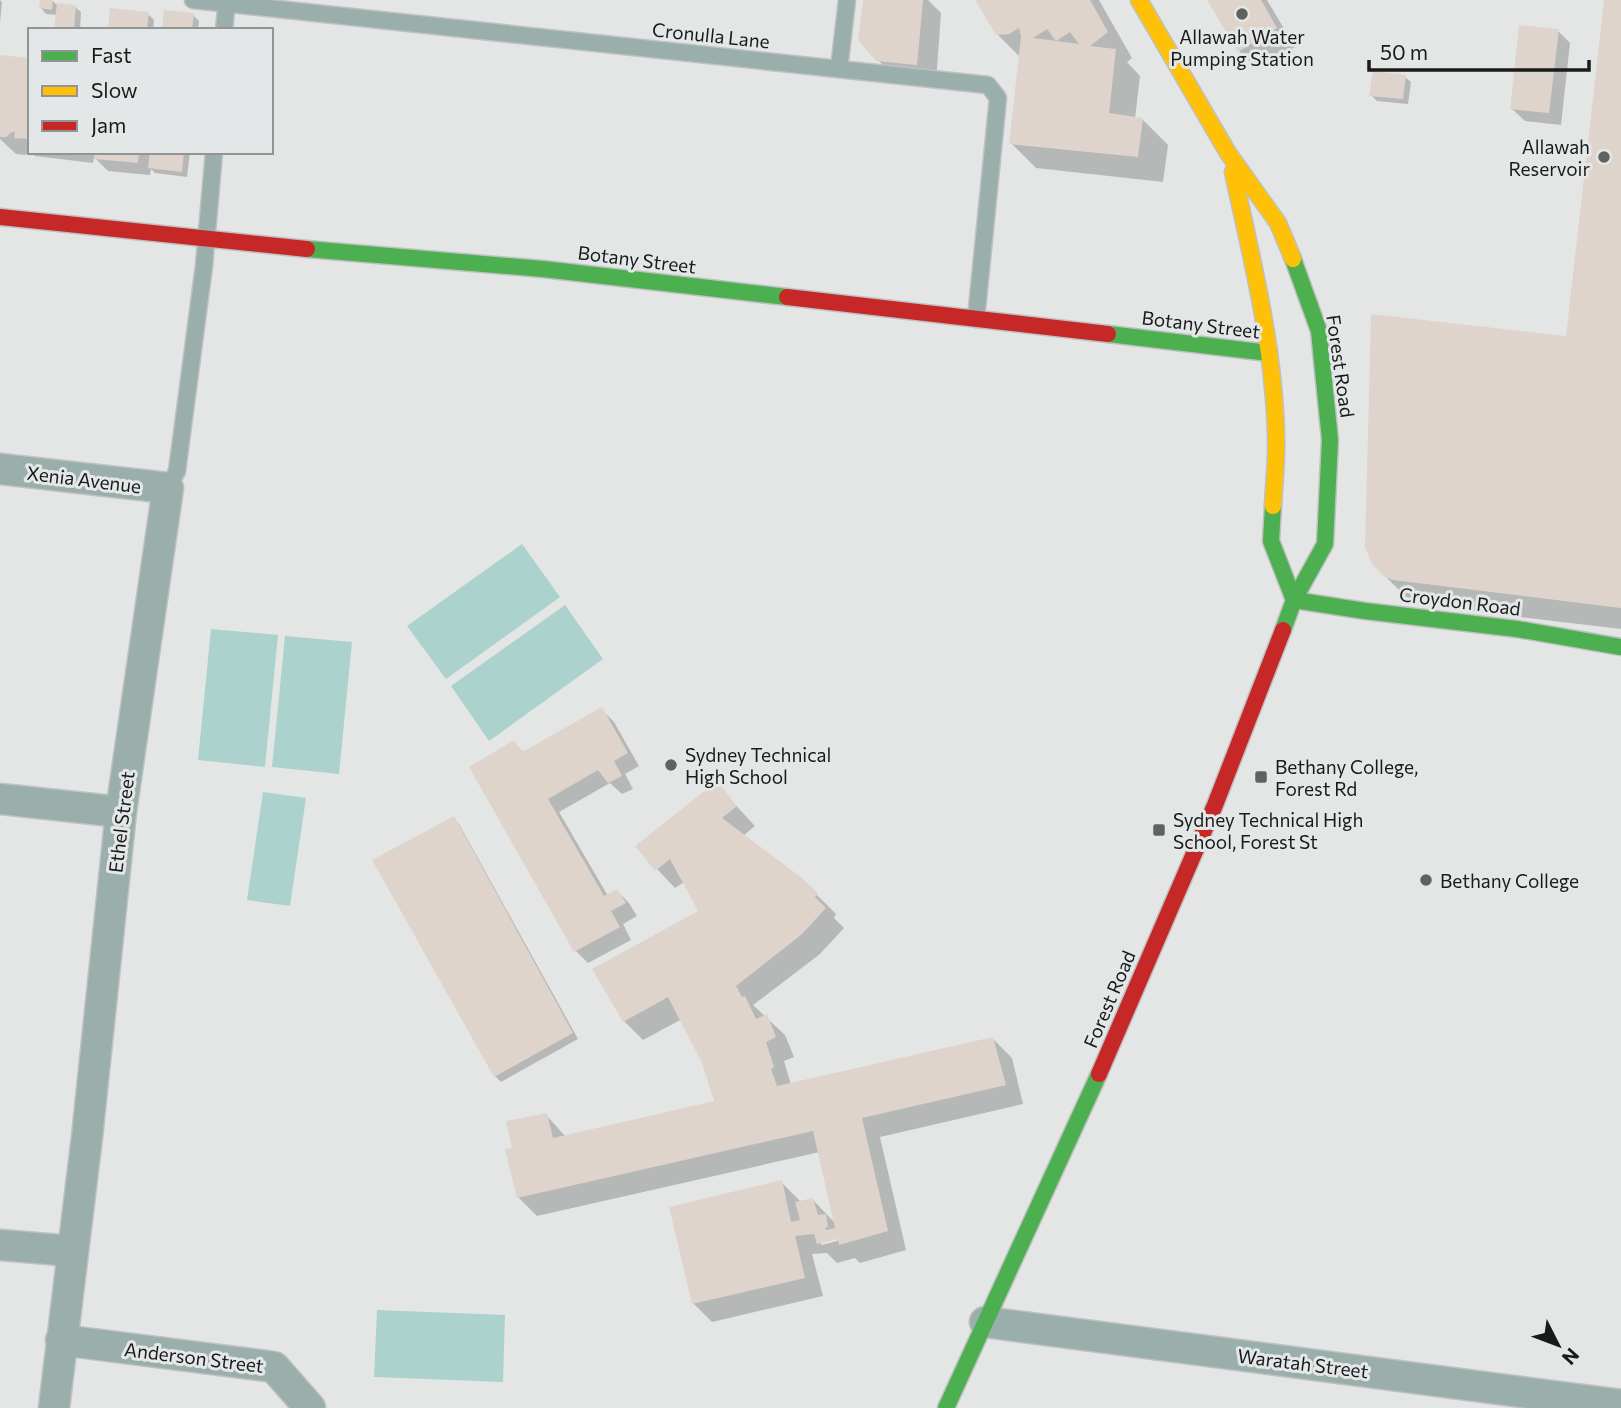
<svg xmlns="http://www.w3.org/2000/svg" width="1621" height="1408" font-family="Commissioner,sans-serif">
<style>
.green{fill:#acd2cd}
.shadow{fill:#0003;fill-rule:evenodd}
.building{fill:#dfd4cc;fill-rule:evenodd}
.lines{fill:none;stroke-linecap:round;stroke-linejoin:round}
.lane-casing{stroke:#bfc1c1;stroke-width:19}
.street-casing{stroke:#bfc1c1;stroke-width:33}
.fast-casing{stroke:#bfc1c1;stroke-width:19}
.slow-casing{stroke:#bfc1c1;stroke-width:19}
.jam-casing{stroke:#bfc1c1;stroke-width:19}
.lane{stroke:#9aafab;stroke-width:16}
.street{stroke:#9aafab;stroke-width:30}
.fast{stroke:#4caf50;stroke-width:16}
.slow{stroke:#ffc107;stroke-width:16}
.jam{stroke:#c62828;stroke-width:16}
.poi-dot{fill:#606161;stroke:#e3e7e7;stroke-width:2.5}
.labels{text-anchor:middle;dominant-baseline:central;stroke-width:6;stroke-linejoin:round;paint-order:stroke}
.street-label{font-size:19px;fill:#191a1a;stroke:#e3e7e7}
.poi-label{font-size:19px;fill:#191a1a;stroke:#e3e7e7;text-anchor:start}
</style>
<rect width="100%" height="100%" fill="#e4e6e6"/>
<g class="green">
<path d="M 522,544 L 560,597 L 446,679 L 407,626 Z"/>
<path d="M 565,605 L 603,659 L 489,741 L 451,686 Z"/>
<path d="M 211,629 L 278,635 L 265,767 L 198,760 Z"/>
<path d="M 285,636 L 352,642 L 339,774 L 272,767 Z"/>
<path d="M 263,792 L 306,798 L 290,906 L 247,900 Z"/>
<path d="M 377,1310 L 505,1315 L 503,1382 L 374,1377 Z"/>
</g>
<g class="shadow">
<path d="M 0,0 L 2,2 L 0,23 Z"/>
<path d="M 42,0 L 52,0 L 57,5 L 75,7 L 81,12 L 80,30 L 56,30 L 58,15 L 46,14 L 41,8 Z"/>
<path d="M 864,0 L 928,0 L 941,13 L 936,83 L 897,79 L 878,60 Z"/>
<path d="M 977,0 L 1099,0 L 1132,58 L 1127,62 L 1140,76 L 1135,119 L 1143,120 L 1168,145 L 1163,182 L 1036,168 L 1011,143 L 1020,57 L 997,34 Z"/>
<path d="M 1209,0 L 1267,0 L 1295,47 L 1258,69 L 1239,51 Z"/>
<path d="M 1606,0 L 1621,0 L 1621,629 L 1420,605 L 1405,596 L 1379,570 L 1568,338 Z"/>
<path d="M 148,14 L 154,20 L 153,30 L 110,30 Z"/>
<path d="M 193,15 L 199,21 L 198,30 L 163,30 Z"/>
<path d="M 1558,31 L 1570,43 L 1561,125 L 1525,121 L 1512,109 Z"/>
<path d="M 0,57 L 30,60 L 30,152 L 25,155 L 16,154 L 0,139 Z"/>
<path d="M 1405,77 L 1411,82 L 1408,104 L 1377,101 L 1371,95 Z"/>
<path d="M 31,152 L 190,152 L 187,177 L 155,173 L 151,169 L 150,175 L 108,171 L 94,157 L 93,163 L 35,156 Z"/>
<path d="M 601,709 L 614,722 L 639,766 L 625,774 L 633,789 L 622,794 L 610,783 L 559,812 L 608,896 L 617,891 L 629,903 L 637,916 L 623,924 L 631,940 L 588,963 L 575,950 L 513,742 L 524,753 Z"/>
<path d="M 716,784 L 755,826 L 743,836 L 801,879 L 836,914 L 834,918 L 844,928 L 820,954 L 753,1005 L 785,1035 L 794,1057 L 784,1061 L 791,1085 L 993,1039 L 1012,1058 L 1023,1104 L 880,1137 L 906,1250 L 860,1263 L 855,1258 L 837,1263 L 827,1253 L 812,1254 L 823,1296 L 712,1322 L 693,1303 L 781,1182 L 801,1202 L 813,1200 L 836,1224 L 820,1152 L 537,1216 L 518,1197 L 514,1149 L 546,1115 L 566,1137 L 716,1102 L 704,1062 L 682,1019 L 643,1040 L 624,1021 L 700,912 L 684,882 L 675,888 L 657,869 ZM 843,1236 L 844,1239 L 822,1245 L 820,1242 Z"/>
<path d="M 453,819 L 459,824 L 578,1039 L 501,1082 L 495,1076 Z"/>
</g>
<g class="building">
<path d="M 40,0 L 53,0 L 52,10 L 39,8 Z"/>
<path d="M 863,0 L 923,0 L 917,65 L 876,61 L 858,40 Z"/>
<path d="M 975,0 L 1090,0 L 1108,32 L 1090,46 L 1116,49 L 1109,113 L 1143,118 L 1138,157 L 1009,144 L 1021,36 L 1019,28 L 1009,34 L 996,35 ZM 1047,29 L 1056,41 L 1070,32 L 1079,44 L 1033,38 Z"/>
<path d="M 1207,0 L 1261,0 L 1277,28 L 1238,52 Z"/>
<path d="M 1604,0 L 1621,0 L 1621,608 L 1393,580 L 1385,577 L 1372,564 L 1365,547 L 1371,314 L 1566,336 Z"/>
<path d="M 57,3 L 76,5 L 74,30 L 54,30 Z"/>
<path d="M 110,8 L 149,12 L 147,30 L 108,30 Z"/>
<path d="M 164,10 L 194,13 L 192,30 L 162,30 Z"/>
<path d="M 1519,25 L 1559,29 L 1549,113 L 1510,109 Z"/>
<path d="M 0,55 L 30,58 L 30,139 L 14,138 L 15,132 L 12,132 L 6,137 L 0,137 Z"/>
<path d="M 1373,71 L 1406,75 L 1403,99 L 1369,96 Z"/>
<path d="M 94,152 L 139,152 L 138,163 L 94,159 Z"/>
<path d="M 150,152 L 184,152 L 182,172 L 148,168 Z"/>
<path d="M 602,707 L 628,753 L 614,761 L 622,776 L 608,783 L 598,770 L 548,799 L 604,896 L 617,889 L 626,903 L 611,911 L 620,927 L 574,952 L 469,767 L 514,740 L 522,752 Z"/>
<path d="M 717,781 L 737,806 L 722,818 L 802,878 L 818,893 L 815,897 L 826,908 L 801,935 L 736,986 L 742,997 L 745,996 L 756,1019 L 767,1014 L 776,1037 L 766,1042 L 774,1067 L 771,1069 L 777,1086 L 993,1037 L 1006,1085 L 862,1118 L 888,1231 L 839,1245 L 838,1239 L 817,1244 L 814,1234 L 795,1236 L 805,1278 L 692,1304 L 669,1207 L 782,1180 L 791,1222 L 800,1220 L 795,1202 L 813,1198 L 818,1215 L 826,1214 L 828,1227 L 825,1228 L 826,1230 L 835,1228 L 813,1131 L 517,1198 L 505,1149 L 512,1148 L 506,1121 L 547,1113 L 553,1138 L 714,1101 L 702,1063 L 668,997 L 623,1022 L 592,969 L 698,911 L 670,859 L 655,871 L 635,846 Z"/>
<path d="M 454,816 L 573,1033 L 494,1077 L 372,860 Z"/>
</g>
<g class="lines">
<g class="lane-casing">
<g id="lane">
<path d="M 193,0 L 988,85 L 998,98 L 976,319"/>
<path d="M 224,30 L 227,0"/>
<path d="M 839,69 L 847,0"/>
<path d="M 168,488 L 177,471 L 204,266 L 214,152"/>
</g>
</g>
<g class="street-casing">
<g id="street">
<path d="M 0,469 L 168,488 L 121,812 L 87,1137 L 54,1408"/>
<path d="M 0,799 L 121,812"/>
<path d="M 0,1245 L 72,1251"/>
<path d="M 985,1322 L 1621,1405"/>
<path d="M 61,1340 L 274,1367 L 310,1408"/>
</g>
</g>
<g class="fast-casing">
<g id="fast">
<path d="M 307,249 L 543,269 L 787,297"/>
<path d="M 1293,259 L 1319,331 L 1330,440 L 1325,544 L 1294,600"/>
<path d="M 1108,334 L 1269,353"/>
<path d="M 1273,506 L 1271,541 L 1294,600"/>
<path d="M 1283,630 L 1294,600 L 1365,611 L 1517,629 L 1621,647"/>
<path d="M 946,1408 L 1099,1074"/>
</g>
</g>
<g class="slow-casing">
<g id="slow">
<path d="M 1139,0 L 1228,153 L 1278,223 L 1293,259"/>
<path d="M 1233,172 C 1252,259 1274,347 1276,436 C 1277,459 1274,483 1273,506"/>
</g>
</g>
<g class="jam-casing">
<g id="jam">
<path d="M 0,217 L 307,249"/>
<path d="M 787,297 L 1108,334"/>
<path d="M 1099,1074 L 1215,805 L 1283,630"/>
</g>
</g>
<use href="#lane" class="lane"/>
<use href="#street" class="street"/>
<use href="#fast" class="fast"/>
<use href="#slow" class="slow"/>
<use href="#jam" class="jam"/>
</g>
<g class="poi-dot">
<circle cx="1242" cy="14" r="7"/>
<circle cx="1604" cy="157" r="7"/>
<circle cx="671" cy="765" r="7"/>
<rect x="1254" y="770" width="14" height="14" rx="3.5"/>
<rect x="1152" y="823" width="14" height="14" rx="3.5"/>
<circle cx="1426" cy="880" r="7"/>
</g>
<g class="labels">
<g class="street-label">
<text transform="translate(711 35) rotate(6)">Cronulla Lane</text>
<text transform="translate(637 259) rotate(7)">Botany Street</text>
<text transform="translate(1201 324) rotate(7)">Botany Street</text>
<text transform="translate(1341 366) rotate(82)">Forest Road</text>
<text transform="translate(84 479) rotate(7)">Xenia Avenue</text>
<text transform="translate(1460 601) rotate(7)">Croydon Road</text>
<text transform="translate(121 822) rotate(-83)">Ethel Street</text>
<text transform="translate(1109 999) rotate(-67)">Forest Road</text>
<text transform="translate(194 1357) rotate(7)">Anderson Street</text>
<text transform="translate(1303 1363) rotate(7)">Waratah Street</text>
</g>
<g class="poi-label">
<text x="1242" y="36" text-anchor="middle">Allawah Water<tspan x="1242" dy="22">Pumping Station</tspan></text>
<text x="1590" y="146" text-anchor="end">Allawah<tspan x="1590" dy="22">Reservoir</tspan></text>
<text x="685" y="754">Sydney Technical<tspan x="685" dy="22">High School</tspan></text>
<text x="1275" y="766">Bethany College,<tspan x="1275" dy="22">Forest Rd</tspan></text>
<text x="1173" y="819">Sydney Technical High<tspan x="1173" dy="22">School, Forest St</tspan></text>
<text x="1440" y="880">Bethany College</text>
</g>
</g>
<rect x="28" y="28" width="245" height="126" fill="#e3e7e7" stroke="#929595" stroke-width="2"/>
<rect x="42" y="51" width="35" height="10" fill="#4caf50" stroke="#929595" stroke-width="2"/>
<text x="91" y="63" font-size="21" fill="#191a1a">Fast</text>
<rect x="42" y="86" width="35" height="10" fill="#ffc107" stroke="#929595" stroke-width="2"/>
<text x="91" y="98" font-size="21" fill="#191a1a">Slow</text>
<rect x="42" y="121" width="35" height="10" fill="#c62828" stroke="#929595" stroke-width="2"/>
<text x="91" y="133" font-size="21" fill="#191a1a">Jam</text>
<g transform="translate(1558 1345) rotate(132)" stroke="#e3e7e7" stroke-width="5" paint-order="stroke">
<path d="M0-5L12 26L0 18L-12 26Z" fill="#191a1a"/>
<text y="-10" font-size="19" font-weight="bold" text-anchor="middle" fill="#191a1a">N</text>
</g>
<path d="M1369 60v10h220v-10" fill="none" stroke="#191a1a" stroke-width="3.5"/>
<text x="1380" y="60" font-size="21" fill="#191a1a" stroke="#e3e7e7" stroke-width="5" paint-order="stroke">50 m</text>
</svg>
